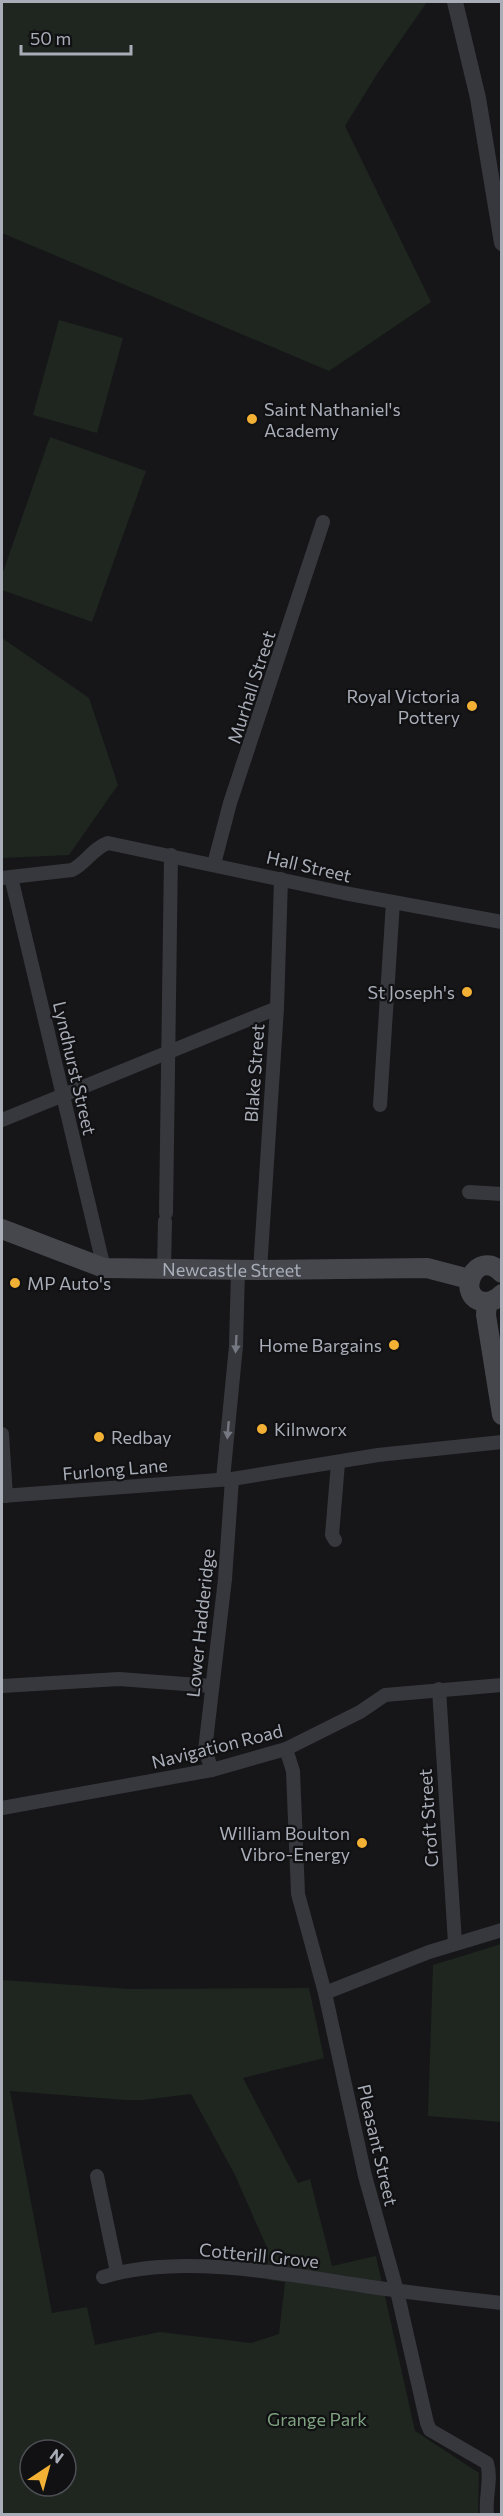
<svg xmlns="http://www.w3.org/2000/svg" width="503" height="2516" font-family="Commissioner,sans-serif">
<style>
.green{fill:#1e261f;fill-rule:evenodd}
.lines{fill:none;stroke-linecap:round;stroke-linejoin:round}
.minor{stroke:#37383d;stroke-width:14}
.tertiary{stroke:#37383d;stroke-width:16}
.secondary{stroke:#45474d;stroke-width:20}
.oneway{fill:#757881}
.poi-dot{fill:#f2b134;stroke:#111113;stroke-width:2}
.labels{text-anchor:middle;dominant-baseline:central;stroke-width:4.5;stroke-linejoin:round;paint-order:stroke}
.poi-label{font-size:18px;fill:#a8adb8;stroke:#111113;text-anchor:start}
.street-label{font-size:18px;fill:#a8adb8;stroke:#111113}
.park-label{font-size:18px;fill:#7fa381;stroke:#111113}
</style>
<rect width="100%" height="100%" fill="#161618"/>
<g class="green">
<path d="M 2,2 L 427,2 L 377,74 L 345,126 L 431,302 L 329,371 L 2,233 Z"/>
<path d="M 59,320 L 123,338 L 97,433 L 33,415 Z"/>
<path d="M 50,437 L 146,471 L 92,622 L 2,590 L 2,575 Z"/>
<path d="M 2,638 L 89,698 L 118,785 L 69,855 L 2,858 Z"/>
<path d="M 501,1944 L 501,2122 L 428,2116 L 433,1965 Z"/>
<path d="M 2,1980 L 131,1989 L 309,1988 L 324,2058 L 243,2078 L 298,2183 L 310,2179 L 332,2266 L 376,2256 L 415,2431 L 479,2473 L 478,2514 L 2,2514 ZM 10,2091 L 126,2100 L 143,2100 L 191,2094 L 235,2175 L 268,2250 L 268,2280 L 285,2282 L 279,2334 L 251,2343 L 160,2332 L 95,2345 L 87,2307 L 52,2313 ZM 30,2450 L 66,2450 L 66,2486 L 30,2486 Z"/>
</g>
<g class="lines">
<g class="minor">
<path d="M 214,864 L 230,803 L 323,522"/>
<path d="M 11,877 L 104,1268"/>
<path d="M 2,878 L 72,870 C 86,863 93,848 108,843 L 344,893 L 502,922"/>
<path d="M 380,1105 L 393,902"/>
<path d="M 2,1120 L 277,1008"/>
<path d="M 469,1192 L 502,1194"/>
<path d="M 166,1213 L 171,855"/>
<path d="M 164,1269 L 165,1221"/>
<path d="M 260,1270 L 277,1008 L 281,879"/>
<path d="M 2,1434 L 6,1496"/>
<path d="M 223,1479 L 236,1346 L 238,1270"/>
<path d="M 2,1496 L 232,1479 L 378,1455 L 502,1442"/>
<path d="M 335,1540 L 332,1535 L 338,1463"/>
<path d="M 2,1686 L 119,1679 L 211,1686"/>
<path d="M 439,1689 L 455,1943"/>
<path d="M 286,1749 L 293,1771 L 298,1894 L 325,1993 L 365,2176 L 397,2291 L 427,2423 L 430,2430 L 487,2463 C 492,2479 485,2497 487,2514"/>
<path d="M 212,1770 L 205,1750 L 225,1579 L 232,1479"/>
<path d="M 2,1808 L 212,1770 L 286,1749 L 360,1712 L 385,1695 L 502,1685"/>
<path d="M 325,1993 L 429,1952 L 502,1930"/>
<path d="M 97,2176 L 117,2272"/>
<path d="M 103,2277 C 181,2253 285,2274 365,2286 C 411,2293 456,2298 502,2303"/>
</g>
<path class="tertiary" d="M 455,2 L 478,98 L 502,243"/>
<g class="secondary">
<path id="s1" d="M 2,1229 L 104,1268 L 260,1270 L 427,1268 L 469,1279"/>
<path d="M 502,1273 C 476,1246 453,1298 485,1302 C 492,1302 497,1299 502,1294"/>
<path d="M 487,1302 L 486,1315 L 502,1415"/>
</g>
</g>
<defs><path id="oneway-solid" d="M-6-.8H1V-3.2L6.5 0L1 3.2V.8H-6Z" transform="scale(1.5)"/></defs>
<g class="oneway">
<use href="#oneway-solid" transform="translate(236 1344) rotate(93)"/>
<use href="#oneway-solid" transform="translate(228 1430) rotate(95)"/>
</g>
<g class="poi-dot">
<circle cx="252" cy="419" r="6"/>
<circle cx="472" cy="706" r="6"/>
<circle cx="467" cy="992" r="6"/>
<circle cx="15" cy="1283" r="6"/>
<circle cx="394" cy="1345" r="6"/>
<circle cx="262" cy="1429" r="6"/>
<circle cx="99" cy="1437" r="6"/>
<circle cx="362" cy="1843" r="6"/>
</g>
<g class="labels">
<g class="poi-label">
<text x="264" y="409">Saint Nathaniel's<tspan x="264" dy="21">Academy</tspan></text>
<text x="460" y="696" text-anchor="end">Royal Victoria<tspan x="460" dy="21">Pottery</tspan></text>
<text x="455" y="992" text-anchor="end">St Joseph's</text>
<text x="27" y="1283">MP Auto's</text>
<text x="382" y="1345" text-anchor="end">Home Bargains</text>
<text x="274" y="1429">Kilnworx</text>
<text x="111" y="1437">Redbay</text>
<text x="350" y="1833" text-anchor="end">William Boulton<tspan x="350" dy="21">Vibro-Energy</tspan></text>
</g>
<g class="street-label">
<text transform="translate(251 687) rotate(-72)">Murhall Street</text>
<text transform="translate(309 866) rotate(13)">Hall Street</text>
<text transform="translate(75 1068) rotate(77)">Lyndhurst Street</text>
<text transform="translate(254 1073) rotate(-86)">Blake Street</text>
<text stroke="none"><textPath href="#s1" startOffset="237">Newcastle Street</textPath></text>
<text transform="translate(115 1469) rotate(-5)">Furlong Lane</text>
<text transform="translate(200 1623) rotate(-84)">Lower Hadderidge</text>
<text transform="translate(217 1746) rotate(-14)">Navigation Road</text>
<text transform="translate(428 1818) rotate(-94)">Croft Street</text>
<text transform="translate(378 2145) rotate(77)">Pleasant Street</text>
<text transform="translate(259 2255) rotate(6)">Cotterill Grove</text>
</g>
<g class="park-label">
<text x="317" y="2419">Grange Park</text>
</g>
</g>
<rect width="503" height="2516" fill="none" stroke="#a8adb8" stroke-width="6"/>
<g transform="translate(48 2468) rotate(36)"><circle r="28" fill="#111113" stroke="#4d4f55" stroke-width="1.5"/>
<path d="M0-4.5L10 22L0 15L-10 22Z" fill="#f2b134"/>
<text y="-9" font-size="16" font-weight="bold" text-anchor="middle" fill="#a8adb8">N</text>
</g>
<path d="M21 45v9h110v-9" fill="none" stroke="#a8adb8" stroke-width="3"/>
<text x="30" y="45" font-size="18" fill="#a8adb8" stroke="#111113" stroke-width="4.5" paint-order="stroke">50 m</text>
</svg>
